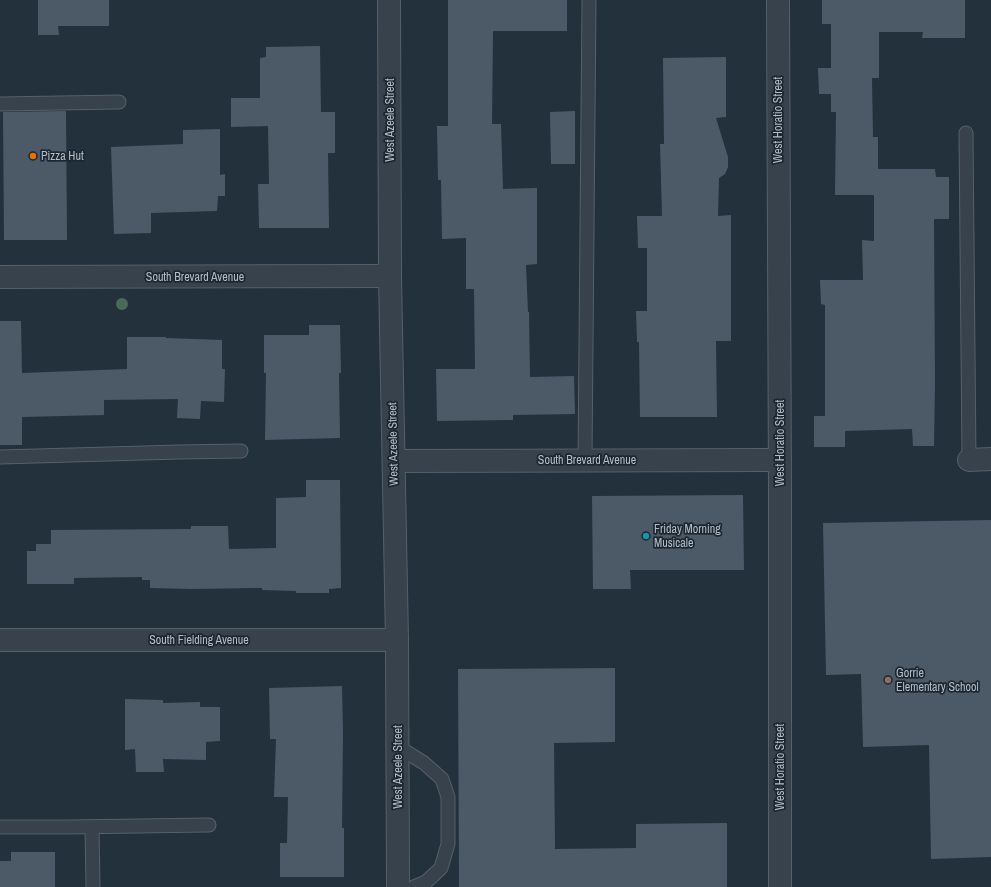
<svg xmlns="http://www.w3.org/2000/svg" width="991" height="887" font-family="'Archivo Narrow',sans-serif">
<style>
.building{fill:#4c5a67}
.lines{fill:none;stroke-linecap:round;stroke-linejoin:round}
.lane-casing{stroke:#55606a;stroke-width:15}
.street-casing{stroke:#55606a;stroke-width:24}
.lane{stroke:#37424d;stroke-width:13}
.street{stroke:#37424d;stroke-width:22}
.tree{fill:#4a6a58}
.food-dot{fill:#e8710a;stroke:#1c2731;stroke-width:1.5}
.culture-dot{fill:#0f9aa8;stroke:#1c2731;stroke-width:1.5}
.education-dot{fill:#8d6e63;stroke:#1c2731;stroke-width:1.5}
.labels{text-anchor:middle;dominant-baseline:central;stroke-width:3.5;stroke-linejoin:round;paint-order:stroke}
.street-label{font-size:12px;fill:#b3bdc8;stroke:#1c2731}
.poi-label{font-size:12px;fill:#b3bdc8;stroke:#1c2731;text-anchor:start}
</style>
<rect width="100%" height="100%" fill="#23313c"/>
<g class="building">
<path d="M 38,0 L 109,0 L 109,26 L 58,26 L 59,35 L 38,35 Z"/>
<path d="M 448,0 L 567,0 L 567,31 L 493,31 L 492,124 L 501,124 L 503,189 L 537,188 L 537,264 L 526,265 L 528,312 L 529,312 L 530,377 L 574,376 L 575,414 L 513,415 L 513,420 L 437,421 L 436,369 L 475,369 L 474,289 L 466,289 L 466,238 L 442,239 L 441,180 L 438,180 L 437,126 L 448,126 Z"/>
<path d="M 822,0 L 965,0 L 965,38 L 922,38 L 923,32 L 879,32 L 879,78 L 872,78 L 873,137 L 878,137 L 878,169 L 935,169 L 936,177 L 949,177 L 949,219 L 934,219 L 935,384 L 934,446 L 913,446 L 912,429 L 845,431 L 845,447 L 814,447 L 814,416 L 825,416 L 825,305 L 821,304 L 820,280 L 863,280 L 862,240 L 874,241 L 874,195 L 835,195 L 836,112 L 831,112 L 831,94 L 819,94 L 818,68 L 831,68 L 831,24 L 822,24 Z"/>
<path d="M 320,46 L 321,112 L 335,112 L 335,153 L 328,153 L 329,228 L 259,228 L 258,184 L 269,184 L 268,126 L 231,127 L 231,98 L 260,98 L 260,58 L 266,57 L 266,47 Z"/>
<path d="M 726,57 L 726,117 L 716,118 L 728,157 L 728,167 L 725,174 L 719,178 L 718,216 L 731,215 L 731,341 L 716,341 L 717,417 L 640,417 L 639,342 L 637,342 L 636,311 L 647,311 L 647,248 L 638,248 L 637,216 L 662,216 L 660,144 L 664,144 L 663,58 Z"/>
<path d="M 66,111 L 67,240 L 4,240 L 3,112 Z"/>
<path d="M 575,111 L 575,164 L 551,164 L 550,112 Z"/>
<path d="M 220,129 L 220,175 L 225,174 L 225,196 L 218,196 L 217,211 L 151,213 L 151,233 L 114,234 L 111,147 L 183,144 L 183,130 Z"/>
<path d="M 0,321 L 21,321 L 22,373 L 127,369 L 127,337 L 166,337 L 166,338 L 222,340 L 222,369 L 225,369 L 224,402 L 201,401 L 200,419 L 177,418 L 178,399 L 104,400 L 104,415 L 22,417 L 22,445 L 0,445 Z"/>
<path d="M 309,325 L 340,325 L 341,373 L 339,373 L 340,438 L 265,440 L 266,373 L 264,373 L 264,335 L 309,335 Z"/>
<path d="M 306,480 L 340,480 L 341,588 L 329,589 L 329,593 L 296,593 L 296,591 L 262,590 L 262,588 L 192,589 L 150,588 L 150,580 L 142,580 L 142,577 L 74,578 L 74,584 L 27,584 L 27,551 L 36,551 L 36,544 L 51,544 L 51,530 L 191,529 L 191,526 L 228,526 L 229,549 L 276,548 L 276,498 L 306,497 Z"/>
<path d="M 743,495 L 744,570 L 630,570 L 631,589 L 593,589 L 592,496 Z"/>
<path d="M 991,520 L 991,857 L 931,859 L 929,745 L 863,747 L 861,674 L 826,675 L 823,523 Z"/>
<path d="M 615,668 L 615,742 L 554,743 L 555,849 L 636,848 L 636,824 L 727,823 L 727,887 L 459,887 L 458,669 Z"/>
<path d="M 342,686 L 343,732 L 342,828 L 344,828 L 344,877 L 280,877 L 280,843 L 287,843 L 288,797 L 274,797 L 276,739 L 270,739 L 269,688 Z"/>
<path d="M 125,699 L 163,700 L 163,703 L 200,702 L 200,707 L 220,707 L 220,741 L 206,742 L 206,760 L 163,759 L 164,772 L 136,772 L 135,749 L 125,750 Z"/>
<path d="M 11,852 L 55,852 L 55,887 L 0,887 L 0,861 L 11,861 Z"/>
</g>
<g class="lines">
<g class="lane-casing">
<g id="lane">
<path d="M 0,104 L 119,102"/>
<path d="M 966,133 L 969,460"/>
<path d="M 0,457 L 179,452 L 241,451"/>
<path d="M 585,460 L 589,0"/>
<path d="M 398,747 L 424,763 L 442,779 L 448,797 L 448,844 L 441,868 L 426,882 L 414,887"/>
<path d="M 0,827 L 69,827 L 209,825"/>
<path d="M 92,827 L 93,887"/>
</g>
</g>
<g class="street-casing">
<g id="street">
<path d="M 389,0 L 390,276 L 397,640 L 398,887"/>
<path d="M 778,0 L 780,491 L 780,887"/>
<path d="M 0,277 L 390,276"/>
<path d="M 969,460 L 991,459"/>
<path d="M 394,461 L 780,460"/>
<path d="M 0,640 L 397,640"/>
</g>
</g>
<use href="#lane" class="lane"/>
<use href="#street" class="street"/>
</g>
<circle class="tree" cx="122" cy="304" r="6"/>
<circle class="food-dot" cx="33" cy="156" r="4"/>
<circle class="culture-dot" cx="646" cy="536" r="4"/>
<circle class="education-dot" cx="888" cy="680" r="4"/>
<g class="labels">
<g class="street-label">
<text transform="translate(390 120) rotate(-90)">West Azeele Street</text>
<text transform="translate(778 120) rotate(-90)">West Horatio Street</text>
<text x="195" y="277">South Brevard Avenue</text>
<text transform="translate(780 443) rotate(-90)">West Horatio Street</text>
<text transform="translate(393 444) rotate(-91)">West Azeele Street</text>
<text x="587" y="460">South Brevard Avenue</text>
<text x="199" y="640">South Fielding Avenue</text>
<text transform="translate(398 767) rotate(-90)">West Azeele Street</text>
<text transform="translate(780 767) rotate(-90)">West Horatio Street</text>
</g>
<g class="poi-label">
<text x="41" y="156">Pizza Hut</text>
<text x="654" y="529">Friday Morning<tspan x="654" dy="14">Musicale</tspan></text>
<text x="896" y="673">Gorrie<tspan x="896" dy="14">Elementary School</tspan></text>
</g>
</g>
</svg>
